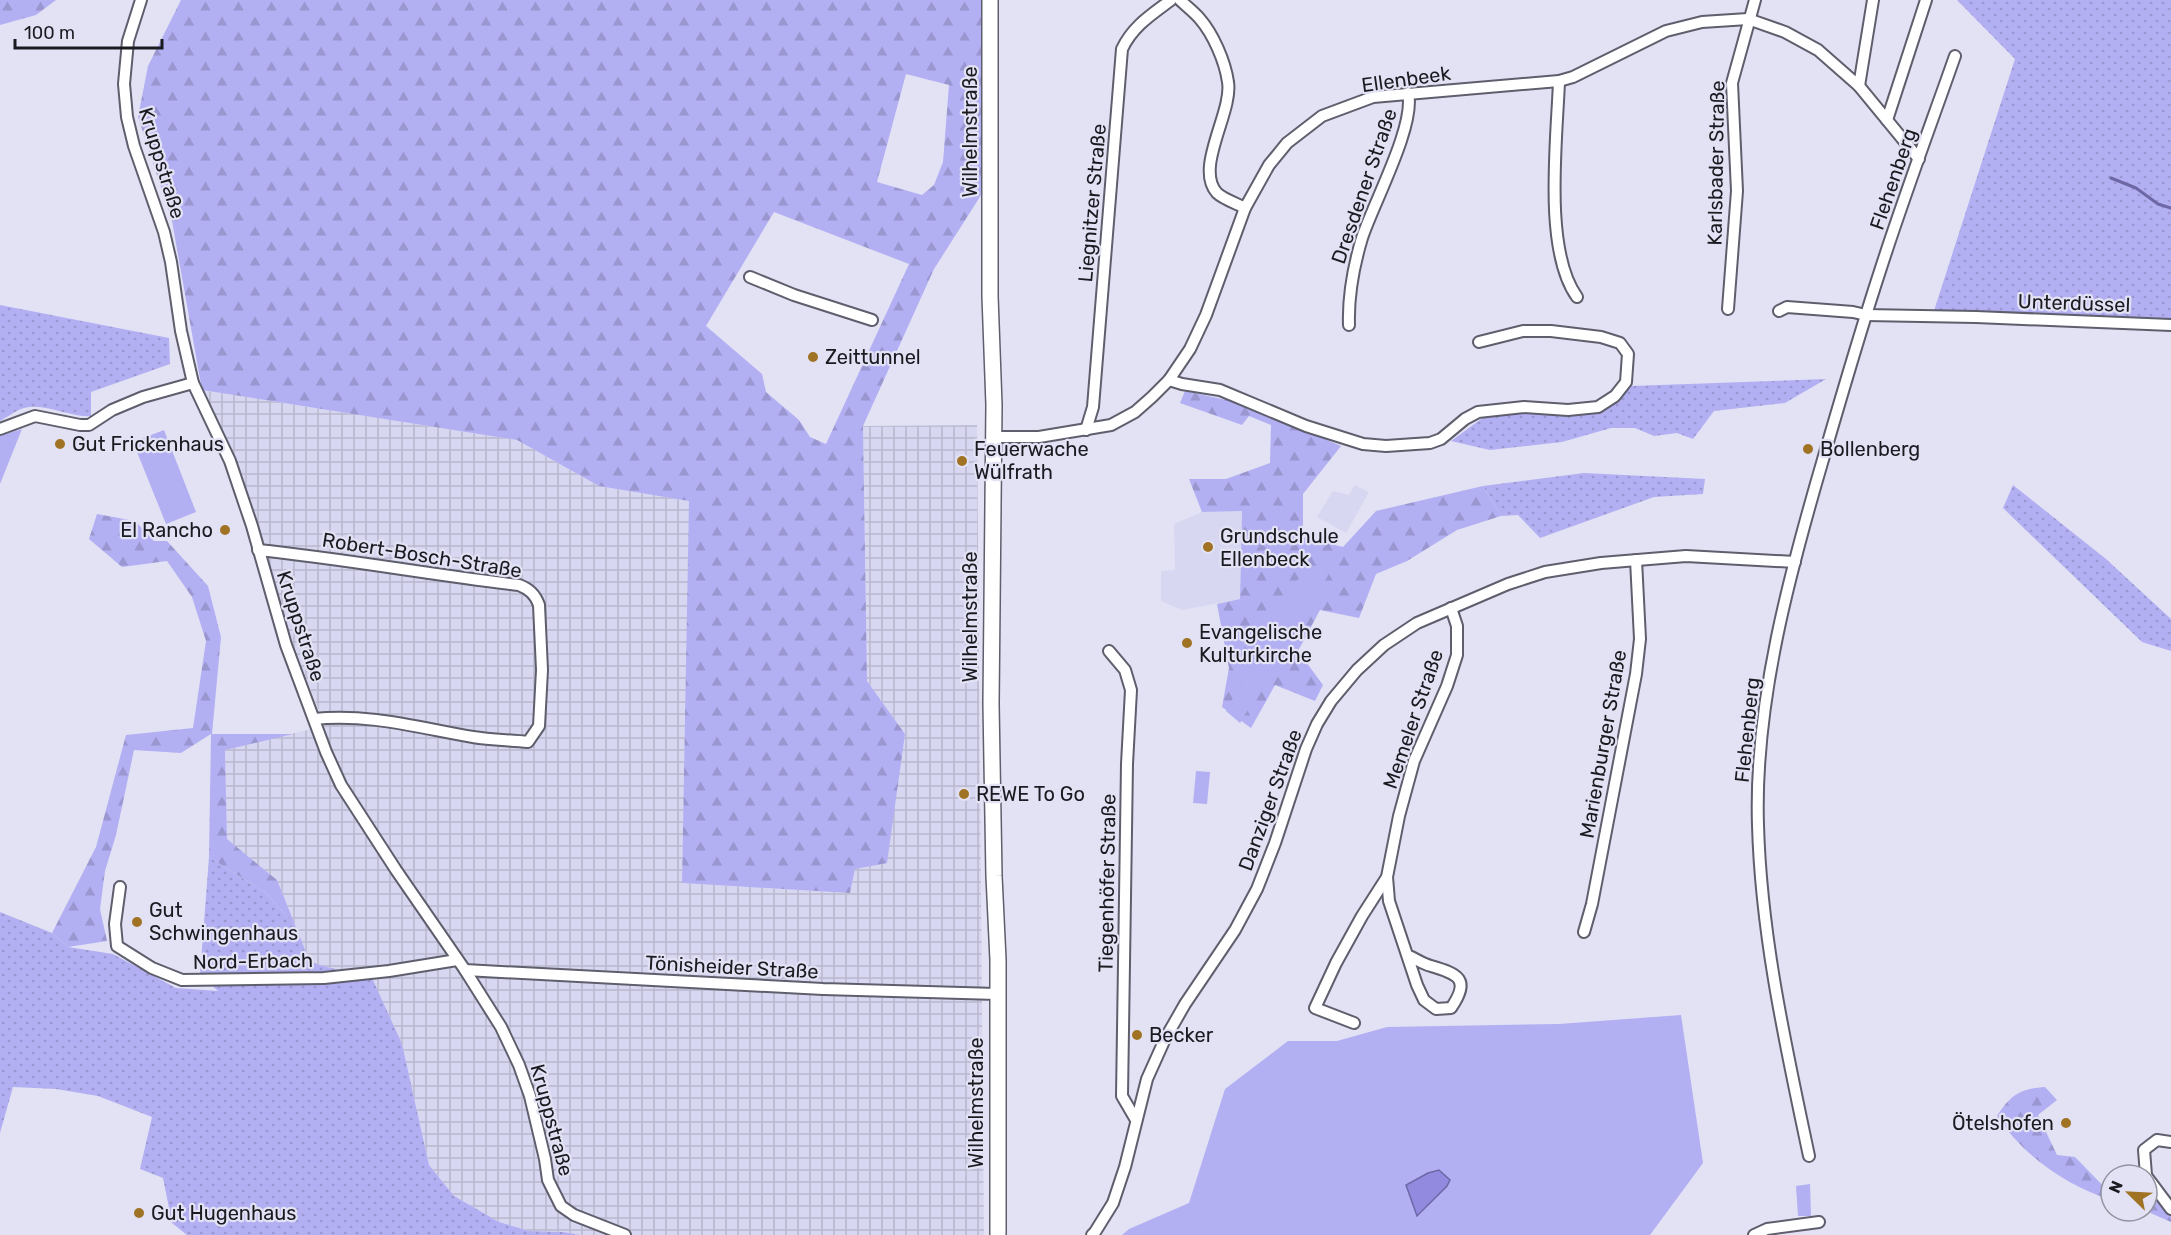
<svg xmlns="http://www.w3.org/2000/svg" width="2171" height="1235" font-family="Rubik,sans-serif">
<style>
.built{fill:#d8d7f1}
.industrial{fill:url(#industrial-grid)}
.grass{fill:url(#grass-dots)}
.forest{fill:url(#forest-firs);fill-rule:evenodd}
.park{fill:#b3aff3}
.water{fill:#918ade;stroke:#6d68a5;stroke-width:1.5}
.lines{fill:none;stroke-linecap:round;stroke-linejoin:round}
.stream{stroke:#6d68a5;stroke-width:3}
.minor-casing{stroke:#5e5e6d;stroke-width:14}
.secondary-casing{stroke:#5e5e6d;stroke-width:18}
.minor{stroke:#fff;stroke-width:10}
.secondary{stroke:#fff;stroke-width:15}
.poi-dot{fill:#a07324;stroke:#e2e2f4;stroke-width:2}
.labels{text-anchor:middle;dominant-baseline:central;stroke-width:4.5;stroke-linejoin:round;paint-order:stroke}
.street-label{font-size:20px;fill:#1a1a21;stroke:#e2e2f4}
.poi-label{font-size:20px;fill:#1a1a21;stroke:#e2e2f4;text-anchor:start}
</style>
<defs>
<pattern id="industrial-grid" width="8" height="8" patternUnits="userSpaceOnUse" patternTransform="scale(1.5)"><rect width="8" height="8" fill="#d8d7f1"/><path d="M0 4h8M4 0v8" fill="none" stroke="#b9b8ce"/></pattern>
<pattern id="grass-dots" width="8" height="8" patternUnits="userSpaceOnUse" patternTransform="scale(1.5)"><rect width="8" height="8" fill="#b3aff3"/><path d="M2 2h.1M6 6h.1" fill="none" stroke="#9996d0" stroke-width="1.8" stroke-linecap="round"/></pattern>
<pattern id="forest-firs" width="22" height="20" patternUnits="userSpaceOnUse" patternTransform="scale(1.5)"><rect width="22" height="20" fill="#b3aff3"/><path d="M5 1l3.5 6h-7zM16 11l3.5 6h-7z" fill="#9996d0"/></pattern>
</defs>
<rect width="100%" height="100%" fill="#e2e2f4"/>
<g class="built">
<path d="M 1355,485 L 1369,492 L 1346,533 L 1317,517 L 1333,491 L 1349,495 Z"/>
<path d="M 1242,510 L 1240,599 L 1182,610 L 1161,601 L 1161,571 L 1175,570 L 1174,524 L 1202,512 Z"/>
</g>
<path class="industrial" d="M 202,390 L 517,440 L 599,486 L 690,501 L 682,883 L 850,893 L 855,869 L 905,734 L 867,681 L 863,426 L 977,425 L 984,1235 L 580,1235 L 564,1232 L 529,1231 L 499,1222 L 454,1196 L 429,1165 L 402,1044 L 373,980 L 310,962 L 277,880 L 227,839 L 225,749 L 325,726 L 289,634 L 262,542 Z"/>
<g class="grass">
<path d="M 1957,0 L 2171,0 L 2171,319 L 1932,317 L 2015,59 Z"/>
<path d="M 0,305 L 169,338 L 170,364 L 91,392 L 91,416 C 68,418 44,401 21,409 C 14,412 7,417 0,421 Z"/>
<path d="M 1826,379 L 1785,403 L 1714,411 L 1693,439 L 1677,433 L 1654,436 L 1635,428 L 1611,428 L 1562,442 L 1490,450 L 1451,441 L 1488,414 L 1598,413 L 1631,386 Z"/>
<path d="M 1584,473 L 1705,479 L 1703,494 L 1654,497 L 1540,538 L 1518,515 L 1501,516 L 1483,486 Z"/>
<path d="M 2013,485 L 2106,559 L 2171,619 L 2171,651 L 2142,642 L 2003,508 Z"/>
<path d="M 209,857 L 266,893 L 296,927 L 310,962 L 373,980 L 402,1044 L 429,1165 L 454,1196 L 499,1222 L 529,1231 L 564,1232 L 580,1235 L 187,1235 L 172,1223 L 163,1178 L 140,1169 L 152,1117 L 98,1096 L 56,1089 L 13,1087 L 0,1133 L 0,912 L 52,933 L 68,947 L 113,954 L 176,988 L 218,991 L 200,975 Z"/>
</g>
<g class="forest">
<path d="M 0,0 L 56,0 L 36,15 L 0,25 Z"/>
<path d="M 181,0 L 982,0 L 983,192 L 934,269 L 863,426 L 867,681 L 905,734 L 887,863 L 855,869 L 850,893 L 682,883 L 689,501 L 599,486 L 517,440 L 202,390 L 172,221 L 138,117 L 148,66 ZM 906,74 L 949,85 L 943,162 L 934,185 L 922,195 L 877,182 ZM 774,212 L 909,264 L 826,444 L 810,437 L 799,420 L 766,392 L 762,374 L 706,326 Z"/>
<path d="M 1185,391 L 1245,404 L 1341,446 L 1303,494 L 1303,537 L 1343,547 L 1376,511 L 1483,486 L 1501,516 L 1457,530 L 1407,561 L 1376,574 L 1359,618 L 1320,610 L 1298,651 L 1323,685 L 1315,701 L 1275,685 L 1251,728 L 1222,707 L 1229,668 L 1217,604 L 1240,599 L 1242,511 L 1202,512 L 1189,479 L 1226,479 L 1270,463 L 1271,425 L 1249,416 L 1242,425 L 1180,403 Z"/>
<path d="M 97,514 L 135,521 L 154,541 L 167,541 L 208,586 L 221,637 L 212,734 L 293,734 L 225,750 L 227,839 L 277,880 L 296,927 L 266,893 L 209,857 L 211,734 L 181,753 L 134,750 L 116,835 L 105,871 L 100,909 L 107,941 L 68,947 L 52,933 L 96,847 L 126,735 L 193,728 L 206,641 L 192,597 L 167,561 L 122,567 L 89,539 Z"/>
<path d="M 2045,1087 L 2057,1100 L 2038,1115 L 2057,1155 L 2075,1157 L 2111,1194 L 2111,1200 C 2065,1185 2024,1156 1997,1116 C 2011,1095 2019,1089 2045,1087 Z"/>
<path d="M 2151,1185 L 2171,1212 L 2171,1222 L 2146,1211 L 2147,1187 Z"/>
</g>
<g class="park">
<path d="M 22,429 L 0,484 L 0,436 Z"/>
<path d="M 164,430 L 196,512 L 166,524 L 133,442 Z"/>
<path d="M 1322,566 L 1329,574 L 1240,723 L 1226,711 L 1297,580 Z"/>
<path d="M 1196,771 L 1210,772 L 1207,804 L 1193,803 Z"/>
<path d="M 1681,1015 L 1703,1163 L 1650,1235 L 1122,1235 L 1129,1229 L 1189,1203 L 1225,1089 L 1288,1041 L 1337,1041 L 1387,1027 L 1559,1024 Z"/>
<path d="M 1810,1184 L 1811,1216 L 1798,1216 L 1796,1186 Z"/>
</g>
<path class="water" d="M 1439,1170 L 1450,1180 L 1447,1186 L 1417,1216 L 1406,1185 L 1428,1173 Z"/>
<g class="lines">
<path class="stream" d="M 2111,178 L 2136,188 L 2158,204 L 2171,208"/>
<g class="minor-casing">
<g id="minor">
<path d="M 141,0 L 128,41 L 124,84 L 127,117 L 134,146 L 164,232 L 171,262 L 181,331 L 193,383 L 230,461 L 252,526 L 286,645 L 326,752 L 341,785 L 396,870 L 465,970 L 501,1027 L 519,1065 L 530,1096 L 545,1159 L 548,1180 L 561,1206 L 574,1215 L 625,1235"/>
<path d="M 1180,0 C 1186,6 1194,12 1200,19 C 1213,34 1225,61 1228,82 C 1233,112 1194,168 1217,193 C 1223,199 1238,204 1245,208"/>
<path d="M 1559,81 C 1557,139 1543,250 1577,297"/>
<path d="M 1859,86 L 1873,0"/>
<path d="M 1887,120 L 1926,0"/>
<path d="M 750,277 L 794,295 L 872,320"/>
<path d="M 1728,309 L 1737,191 L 1732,83 L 1755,0"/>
<path d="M 1779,311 L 1787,307 L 1853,312 L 1866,315 L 1976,317 L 2171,325"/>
<path d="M 1349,325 C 1348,295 1353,268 1362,238 C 1373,204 1416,125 1408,93"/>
<path d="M 1169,380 L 1182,384 L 1220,390 L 1306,426 L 1363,444 L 1386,446 L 1430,443 L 1441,439 L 1465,419 L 1478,412 L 1524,407 L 1568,410 L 1598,407 L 1615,396 L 1626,382 L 1628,354 L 1620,343 L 1601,337 L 1551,331 L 1523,331 L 1479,342"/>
<path d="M 0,429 L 35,416 L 80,425 L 89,425 L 112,410 L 143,397 L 193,383"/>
<path d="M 1086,430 L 1093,407 L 1122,49 C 1133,26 1151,15 1171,0"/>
<path d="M 993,437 L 1039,437 L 1111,425 L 1135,412 L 1152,397 L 1169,380 L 1190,349 L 1206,315 L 1245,208 L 1269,165 L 1287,143 L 1322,116 L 1373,97 L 1559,81 L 1573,77 L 1666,31 L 1702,22 L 1748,19 L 1785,32 L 1818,50 L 1859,86 L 1919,159"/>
<path d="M 258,550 C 346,559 432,575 519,585 C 529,589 535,594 539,605 L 542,670 L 539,726 L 528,742 C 510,740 491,740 473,737 C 420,728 368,713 314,719"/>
<path d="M 1109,651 L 1125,670 L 1131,690 L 1127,764 L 1122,1096 L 1136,1120"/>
<path d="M 1387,877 L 1389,901 L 1417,985 L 1424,1000 L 1436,1009 L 1451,1008 C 1471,979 1458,974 1431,966 C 1423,964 1416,959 1409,956"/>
<path d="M 120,887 L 115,924 L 117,946 L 152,968 L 182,980 L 324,978 L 389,971 L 457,960"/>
<path d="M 1584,932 L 1592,904 L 1636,674 L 1640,639 L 1636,560"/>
<path d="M 465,970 L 823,989 L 997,994"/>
<path d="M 1354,1023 L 1315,1008 L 1336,963 L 1362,916 L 1387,877 L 1399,816 L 1414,761 L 1447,686 L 1457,655 L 1457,626 L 1451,608"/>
<path d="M 1809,1156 C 1786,1047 1761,936 1758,825 C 1754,703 1790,572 1824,456 C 1842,394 1860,332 1880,271 C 1903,199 1930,127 1955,56"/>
<path d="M 2146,1175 L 2144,1150 L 2157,1140 L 2171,1142"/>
<path d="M 2147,1177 L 2171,1209"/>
<path d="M 1092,1235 L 1095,1232 L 1113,1203 L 1125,1167 L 1147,1079 L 1165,1039 L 1185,1004 L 1235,930 L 1257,889 L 1275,843 L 1306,749 L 1317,724 L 1331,701 L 1357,670 L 1384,645 L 1417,623 L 1508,584 L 1545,572 L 1601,563 L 1686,556 L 1795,562"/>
<path d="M 1754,1235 L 1767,1229 L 1819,1222"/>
</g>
</g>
<g class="secondary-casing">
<path id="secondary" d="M 990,0 L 990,296 L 994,405 L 991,704 L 994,876 L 998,960 L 998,1235"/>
</g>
<use href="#minor" class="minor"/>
<use href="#secondary" class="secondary"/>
</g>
<g class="poi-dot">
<circle cx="813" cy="357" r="6"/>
<circle cx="60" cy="444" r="6"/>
<circle cx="1808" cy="449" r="6"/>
<circle cx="962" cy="461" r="6"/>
<circle cx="225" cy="530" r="6"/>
<circle cx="1208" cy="547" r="6"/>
<circle cx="1187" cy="643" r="6"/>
<circle cx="964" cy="794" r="6"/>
<circle cx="137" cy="922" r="6"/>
<circle cx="1137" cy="1035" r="6"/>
<circle cx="2066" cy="1123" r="6"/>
<circle cx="139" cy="1213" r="6"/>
</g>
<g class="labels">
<g class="street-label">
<text transform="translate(1406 79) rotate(-8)">Ellenbeek</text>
<text transform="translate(970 132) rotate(-90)">Wilhelmstraße</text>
<text transform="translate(162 163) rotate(73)">Kruppstraße</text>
<text transform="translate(1716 163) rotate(-89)">Karlsbader Straße</text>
<text transform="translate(1893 179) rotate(-71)">Flehenberg</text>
<text transform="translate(1364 186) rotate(-71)">Dresdener Straße</text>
<text transform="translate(1092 203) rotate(-85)">Liegnitzer Straße</text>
<text transform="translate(2074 303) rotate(2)">Unterdüssel</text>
<text transform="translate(422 555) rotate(9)">Robert-Bosch-Straße</text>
<text transform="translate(970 617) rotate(-90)">Wilhelmstraße</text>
<text transform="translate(301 626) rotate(72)">Kruppstraße</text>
<text transform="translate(1413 719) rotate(-71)">Memeler Straße</text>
<text transform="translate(1747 730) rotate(-84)">Flehenberg</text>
<text transform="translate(1603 744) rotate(-80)">Marienburger Straße</text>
<text transform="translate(1270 800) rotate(-70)">Danziger Straße</text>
<text transform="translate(1107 883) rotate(-89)">Tiegenhöfer Straße</text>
<text transform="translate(253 961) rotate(-1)">Nord-Erbach</text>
<text transform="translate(732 967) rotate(3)">Tönisheider Straße</text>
<text transform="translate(976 1103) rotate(-90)">Wilhelmstraße</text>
<text transform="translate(552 1120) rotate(75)">Kruppstraße</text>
</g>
<g class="poi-label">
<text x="825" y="357">Zeittunnel</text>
<text x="72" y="444">Gut Frickenhaus</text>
<text x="974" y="449">Feuerwache<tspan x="974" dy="23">Wülfrath</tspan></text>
<text x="1820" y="449">Bollenberg</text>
<text x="213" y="530" text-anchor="end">El Rancho</text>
<text x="1220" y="536">Grundschule<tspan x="1220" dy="23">Ellenbeck</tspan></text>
<text x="1199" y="632">Evangelische<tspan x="1199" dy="23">Kulturkirche</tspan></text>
<text x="976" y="794">REWE To Go</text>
<text x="149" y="910">Gut<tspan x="149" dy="23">Schwingenhaus</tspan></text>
<text x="1149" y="1035">Becker</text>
<text x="2054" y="1123" text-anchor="end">Ötelshofen</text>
<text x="151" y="1213">Gut Hugenhaus</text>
</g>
</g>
<g transform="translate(2129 1193) rotate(294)"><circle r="28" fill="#e2e2f4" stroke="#9292a0" stroke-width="1.5"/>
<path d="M0-4.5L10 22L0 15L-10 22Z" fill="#a07324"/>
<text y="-9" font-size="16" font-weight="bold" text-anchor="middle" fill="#1a1a21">N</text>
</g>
<path d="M15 39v9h147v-9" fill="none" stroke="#1a1a21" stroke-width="3"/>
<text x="24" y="39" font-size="18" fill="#1a1a21" stroke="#e2e2f4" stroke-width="4.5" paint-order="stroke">100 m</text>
</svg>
